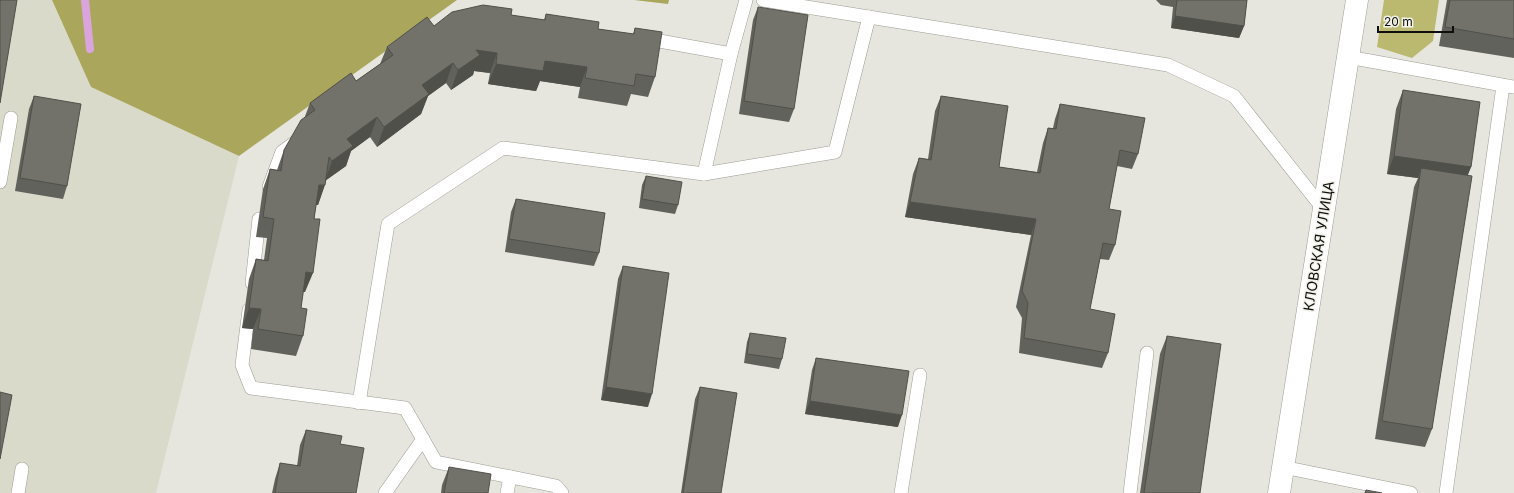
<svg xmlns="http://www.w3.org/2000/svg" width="1514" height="493" font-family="Inter,sans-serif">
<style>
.built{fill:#dadacb}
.green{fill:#bbb870}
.forest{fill:#aaa75c}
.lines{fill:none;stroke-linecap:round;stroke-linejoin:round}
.stream{stroke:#daa5dc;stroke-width:8}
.lane-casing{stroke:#9c9c94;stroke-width:14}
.secondary-casing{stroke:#9c9c94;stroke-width:23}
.lane{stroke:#fff;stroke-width:13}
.secondary{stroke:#fff;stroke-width:22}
.wall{fill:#62625c}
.shaded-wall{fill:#50504b}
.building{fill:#72726b;stroke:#50504b}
.labels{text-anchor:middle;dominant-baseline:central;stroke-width:3;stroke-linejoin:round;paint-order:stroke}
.street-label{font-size:14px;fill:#0e0e0c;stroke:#f3f3eb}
</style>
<rect width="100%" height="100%" fill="#e6e6de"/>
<path class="built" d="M 0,0 L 52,0 L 91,87 L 239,156 L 156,493 L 0,493 Z"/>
<path class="green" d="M 1384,0 L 1439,0 L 1433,41 L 1412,58 L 1377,47 Z"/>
<g class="forest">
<path d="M 52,0 L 457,0 L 239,156 L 91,87 Z"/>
<path d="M 634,0 L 669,0 L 668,4 Z"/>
</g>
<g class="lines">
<path class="stream" d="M 85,0 L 90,49"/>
<g class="lane-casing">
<g id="lane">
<path d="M 763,0 L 1168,65 L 1234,96 L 1324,210"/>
<path d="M 643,38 L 731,54"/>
<path d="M 1348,57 L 1514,87"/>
<path d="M 704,174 L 835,152 L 869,17"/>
<path d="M 0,182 L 11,118"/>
<path d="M 269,187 L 282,152 L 297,141"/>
<path d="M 252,283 L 259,219"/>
<path d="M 249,310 L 242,365 L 251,388 L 405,408 L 436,462 L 556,486 L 562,493"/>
<path d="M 359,403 L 388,224 L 503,148 L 704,174 L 731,54 L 746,0"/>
<path d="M 1283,467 L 1411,493"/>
<path d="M 18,493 L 22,469"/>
<path d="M 385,493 L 423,439"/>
<path d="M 507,493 L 510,477"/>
<path d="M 901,493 L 920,375"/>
<path d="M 1130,493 L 1147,353"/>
<path d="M 1446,493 L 1503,86"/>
</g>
</g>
<g class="secondary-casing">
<path id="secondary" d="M 1279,493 L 1357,0"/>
</g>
<use href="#lane" class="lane"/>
<use href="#secondary" class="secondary"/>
</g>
<g class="wall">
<path d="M 1156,0 L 1247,0 L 1244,26 L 1239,38 L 1171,28 L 1173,7 L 1161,5 Z"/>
<path d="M 1447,0 L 1514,0 L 1514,58 L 1439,46 Z"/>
<path d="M 758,7 L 794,109 L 789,122 L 739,114 L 753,20 Z"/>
<path d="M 546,14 L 598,29 L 633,34 L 635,28 L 655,77 L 648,97 L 631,94 L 627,106 L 578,98 L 580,87 L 540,81 L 536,91 L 488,84 L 490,73 L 474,71 L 473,75 L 451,90 L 446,83 L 428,96 L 421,114 L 377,147 L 370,137 L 351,151 L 346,166 L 326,180 L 318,205 L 316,205 L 305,292 L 303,292 L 301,308 L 303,336 L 296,356 L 251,349 L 253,329 L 242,328 L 249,279 L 256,259 L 264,260 L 267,238 L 256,237 L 263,189 L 270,169 L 277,170 L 284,150 L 304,119 L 310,103 L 356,81 L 380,64 L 387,47 L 434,26 L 511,15 L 544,20 Z"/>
<path d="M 1403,90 L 1471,167 L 1467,176 L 1432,429 L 1425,447 L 1375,439 L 1414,187 L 1418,178 L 1387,174 L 1396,109 Z"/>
<path d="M 34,96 L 67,186 L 63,199 L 15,191 L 29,109 Z"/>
<path d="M 941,96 L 999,167 L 1037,172 L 1043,143 L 1048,128 L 1053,128 L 1055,119 L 1060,104 L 1138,154 L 1132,169 L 1117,166 L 1109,209 L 1115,245 L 1109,260 L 1100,259 L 1090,309 L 1108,353 L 1102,368 L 1019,353 L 1022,318 L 1016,307 L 1031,235 L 905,217 L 913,174 L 919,158 L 928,159 L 935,111 Z"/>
<path d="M 646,176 L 678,205 L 675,214 L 639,208 L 642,185 Z"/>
<path d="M 516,199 L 599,253 L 594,266 L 505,252 L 511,212 Z"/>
<path d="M 623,266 L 648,407 L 601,400 L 618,279 Z"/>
<path d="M 750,333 L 782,359 L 779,369 L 744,363 L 747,342 Z"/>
<path d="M 1167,336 L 1200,493 L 1140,493 L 1160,354 Z"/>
<path d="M 816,358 L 898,427 L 805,414 L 812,370 Z"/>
<path d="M 700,387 L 721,493 L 681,493 L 695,399 Z"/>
<path d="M 306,430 L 340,444 L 356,493 L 272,493 L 275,479 L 280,463 L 297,466 L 300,445 Z"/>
<path d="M 449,467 L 488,493 L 441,493 L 442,485 Z"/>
</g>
<g class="shaded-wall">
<path d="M 1175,16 L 1244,26 L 1239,38 L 1171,28 Z"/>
<path d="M 476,50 L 497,53 L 490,73 L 474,71 L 473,75 L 451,90 L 458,70 Z"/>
<path d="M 545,61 L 587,67 L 580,87 L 540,81 L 536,91 L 488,84 L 496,64 Z"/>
<path d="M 453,63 L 446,83 L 428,96 L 421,114 L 377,147 L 384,127 L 422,85 Z"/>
<path d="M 377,117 L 370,137 L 351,151 L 346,166 L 325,181 L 332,161 L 347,139 Z"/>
<path d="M 1394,156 L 1471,167 L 1464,185 L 1421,168 L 1418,178 L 1387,174 Z"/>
<path d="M 319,185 L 325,185 L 318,205 L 312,205 Z"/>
<path d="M 910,202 L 1036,219 L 1031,235 L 905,217 Z"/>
<path d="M 306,272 L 313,273 L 305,292 L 298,292 Z"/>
<path d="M 249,308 L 261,309 L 253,329 L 242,328 Z"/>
<path d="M 606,387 L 652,394 L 648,407 L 601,400 Z"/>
<path d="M 810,401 L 902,415 L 898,427 L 805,414 Z"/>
</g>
<g class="building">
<path d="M 0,0 L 17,0 L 0,103 Z"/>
<path d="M 1177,0 L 1247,0 L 1244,26 L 1175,16 Z"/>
<path d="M 1450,0 L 1514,0 L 1514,39 L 1445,27 Z"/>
<path d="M 483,5 L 512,9 L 511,15 L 545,20 L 546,14 L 599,22 L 598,29 L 634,34 L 635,28 L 662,32 L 655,77 L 636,74 L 634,86 L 585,78 L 587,67 L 545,61 L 543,71 L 496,64 L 497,53 L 476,50 L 480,55 L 458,70 L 453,63 L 422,85 L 429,94 L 384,127 L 377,117 L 347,139 L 353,146 L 332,161 L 329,157 L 325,185 L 319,185 L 314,219 L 320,219 L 313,273 L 306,272 L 301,308 L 307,309 L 303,336 L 258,329 L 261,309 L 249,308 L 256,259 L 268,261 L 274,219 L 263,217 L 270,169 L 281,171 L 284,150 L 301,120 L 315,110 L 310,103 L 351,73 L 356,81 L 393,55 L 387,47 L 427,17 L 434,26 L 452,12 Z"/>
<path d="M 758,7 L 808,15 L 794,109 L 744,101 Z"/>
<path d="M 1403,90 L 1480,102 L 1471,167 L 1394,156 Z"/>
<path d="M 34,96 L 81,104 L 67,186 L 20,178 Z"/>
<path d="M 941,96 L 1008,106 L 999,167 L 1040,173 L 1048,128 L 1056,129 L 1060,104 L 1145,118 L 1138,154 L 1120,150 L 1109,209 L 1121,211 L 1115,245 L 1103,243 L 1090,309 L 1115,314 L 1108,353 L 1024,338 L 1028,303 L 1022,291 L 1036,219 L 910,202 L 919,158 L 931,160 Z"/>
<path d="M 1421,168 L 1472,176 L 1432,429 L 1382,421 Z"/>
<path d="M 646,176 L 682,182 L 678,205 L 642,199 Z"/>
<path d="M 516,199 L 605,213 L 599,253 L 509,239 Z"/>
<path d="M 623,266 L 669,273 L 652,394 L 606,387 Z"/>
<path d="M 750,333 L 786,338 L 782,359 L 747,354 Z"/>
<path d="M 1167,336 L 1221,344 L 1200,493 L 1144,493 Z"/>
<path d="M 816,358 L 909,371 L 902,415 L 810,401 Z"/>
<path d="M 700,387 L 737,393 L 721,493 L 683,493 Z"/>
<path d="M 0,392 L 12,395 L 0,459 Z"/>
<path d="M 306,430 L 342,436 L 340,444 L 364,448 L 356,493 L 275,493 L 280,463 L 300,466 Z"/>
<path d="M 449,467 L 491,474 L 488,493 L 444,493 Z"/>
<path d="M 1366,490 L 1382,493 L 1365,493 Z"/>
</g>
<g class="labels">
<g class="street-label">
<text transform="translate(1318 246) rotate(-81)">КЛОВСКАЯ УЛИЦА</text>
</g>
</g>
<path d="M1378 26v6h75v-6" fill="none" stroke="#0e0e0c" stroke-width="2"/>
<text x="1384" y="26" font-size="12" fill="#0e0e0c" stroke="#f3f3eb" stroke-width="3" paint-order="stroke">20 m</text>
</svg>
